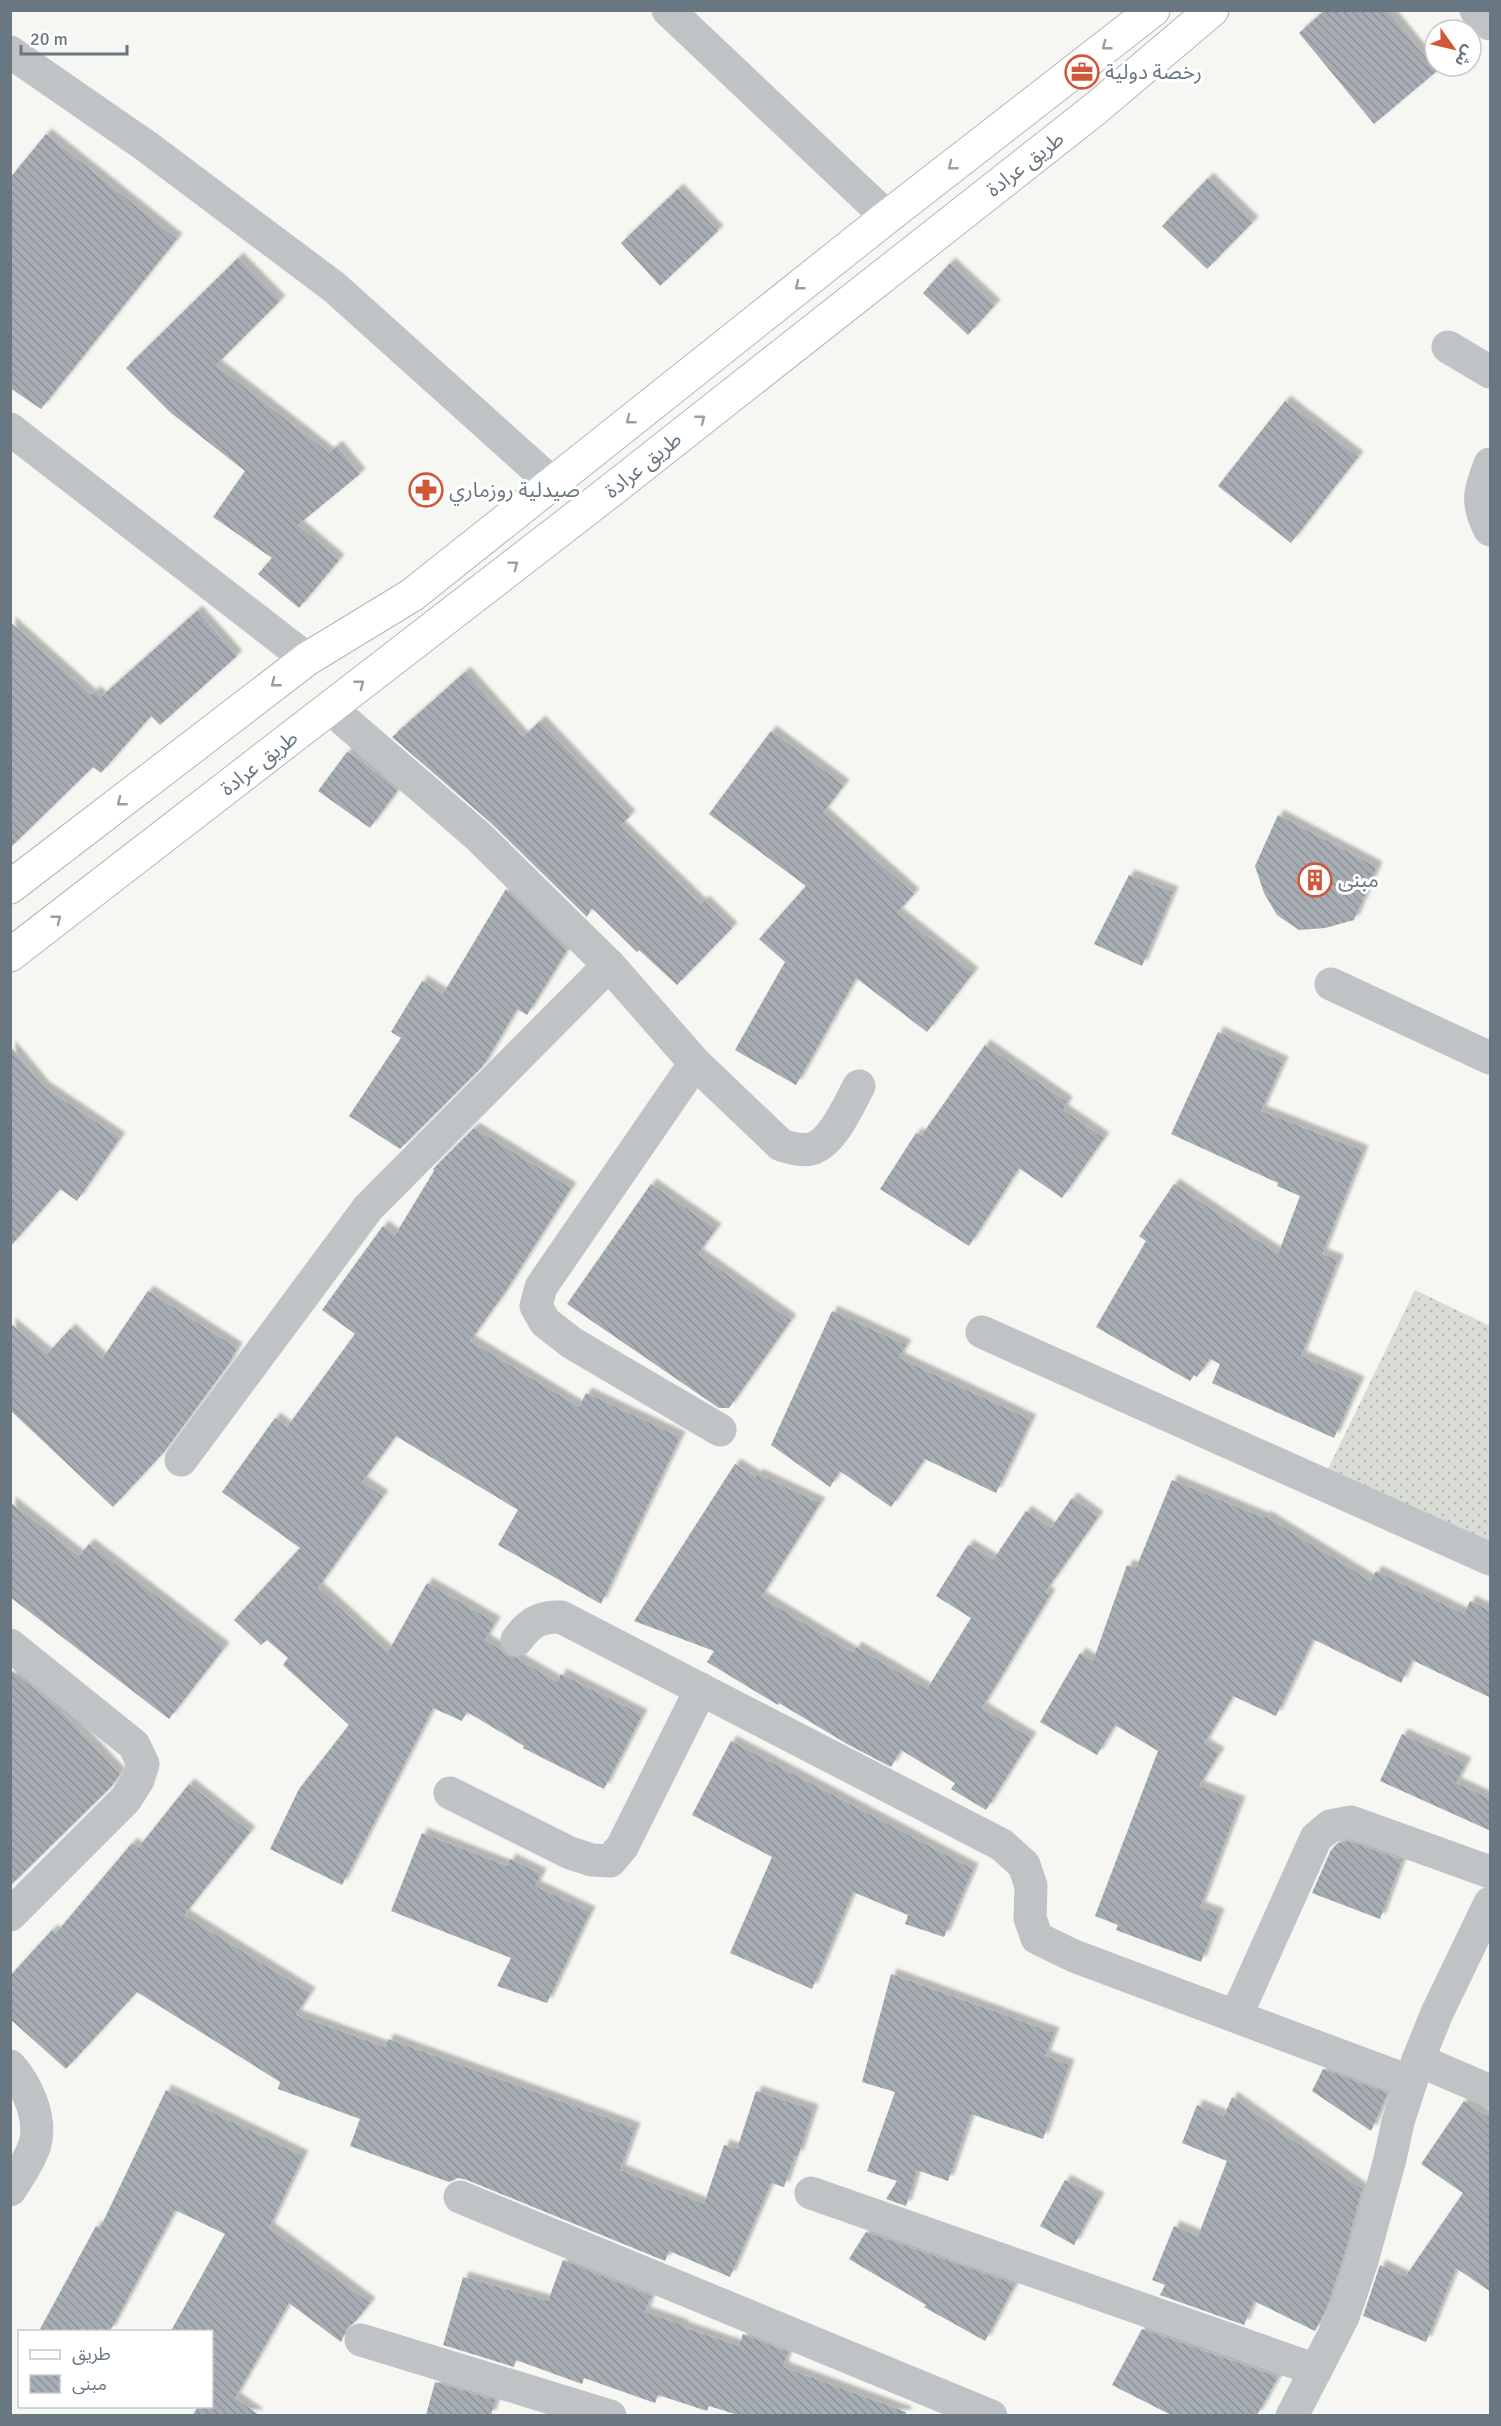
<svg xmlns="http://www.w3.org/2000/svg" width="1501" height="2426" font-family="Signika,'Noto Sans Arabic',sans-serif">
<style>
.grass{fill:url(#grass-dots)}
.building{fill:url(#building-back-hatch);filter:url(#shadow)}
.lines{fill:none;stroke-linecap:round;stroke-linejoin:round}
.major-casing{stroke:#b3b7ba;stroke-width:35}
.minor{stroke:#bfc3c6;stroke-width:33}
.major{stroke:#fff;stroke-width:33}
.oneway{stroke:#95a0a7}
.labels{text-anchor:middle;dominant-baseline:central;stroke-width:6;stroke-linejoin:round;paint-order:stroke}
.poi-label{font-size:21px;fill:#687781;stroke:#fff;text-anchor:start}
.street-label{font-size:21px;fill:#687781;stroke:#fff}
</style>
<defs>
<pattern id="grass-dots" width="8" height="8" patternUnits="userSpaceOnUse" patternTransform="scale(1.5)"><rect width="8" height="8" fill="#d8dcd4"/><path d="M2 2h.1M6 6h.1" fill="none" stroke="#b3b7b1" stroke-width="1.8" stroke-linecap="round"/></pattern>
<pattern id="building-back-hatch" width="6" height="6" patternUnits="userSpaceOnUse" patternTransform="scale(1.5)"><rect width="6" height="6" fill="#a7aeb3"/><path d="M-1 5l2 2M0 0l6 6M5-1l2 2" fill="none" stroke="#8c9297"/></pattern>
<filter id="shadow"><feDropShadow dx="5.5" dy="-5.5" stdDeviation="1.5" flood-color="#0004"/></filter>
</defs>
<rect width="100%" height="100%" fill="#f6f6f3"/>
<path class="grass" d="M 1415,1290 L 1490,1326 L 1490,1546 L 1326,1473 Z"/>
<g class="building">
<path d="M 1325,10 L 1387,10 L 1437,71 L 1374,124 L 1299,33 Z"/>
<path d="M 46,134 L 177,239 L 41,409 L 10,388 L 10,178 Z"/>
<path d="M 1208,178 L 1253,222 L 1207,269 L 1162,226 Z"/>
<path d="M 678,189 L 718,231 L 660,286 L 621,243 Z"/>
<path d="M 238,258 L 280,301 L 216,365 L 329,453 L 337,446 L 360,474 L 298,525 L 339,560 L 299,608 L 258,574 L 272,558 L 213,517 L 245,471 L 171,413 L 126,368 Z"/>
<path d="M 950,263 L 995,305 L 968,335 L 923,293 Z"/>
<path d="M 1285,401 L 1358,457 L 1291,543 L 1218,486 Z"/>
<path d="M 197,611 L 237,656 L 160,725 L 151,716 L 101,773 L 93,767 L 10,848 L 10,622 L 91,695 L 95,691 L 101,697 Z"/>
<path d="M 465,672 L 523,737 L 540,721 L 630,816 L 620,826 L 701,904 L 704,901 L 732,928 L 677,985 L 639,950 L 637,952 L 592,908 L 587,917 L 491,823 L 392,737 Z"/>
<path d="M 771,731 L 844,785 L 823,813 L 914,894 L 897,913 L 973,973 L 927,1032 L 856,978 L 796,1085 L 735,1050 L 785,962 L 759,939 L 806,886 L 709,814 Z"/>
<path d="M 347,752 L 363,762 L 397,791 L 370,828 L 318,791 Z"/>
<path d="M 1278,815 L 1377,867 L 1354,920 L 1325,928 L 1299,930 L 1277,915 L 1264,893 L 1255,866 Z"/>
<path d="M 1129,875 L 1173,892 L 1142,966 L 1094,944 Z"/>
<path d="M 506,889 L 567,950 L 527,1015 L 517,1009 L 483,1066 L 400,1149 L 349,1116 L 401,1038 L 391,1032 L 422,981 L 443,994 Z"/>
<path d="M 1218,1032 L 1283,1062 L 1261,1111 L 1363,1151 L 1322,1254 L 1338,1260 L 1301,1356 L 1359,1382 L 1334,1438 L 1212,1383 L 1220,1364 L 1210,1359 L 1197,1377 L 1194,1375 L 1190,1381 L 1096,1327 L 1146,1241 L 1139,1236 L 1174,1184 L 1278,1254 L 1300,1196 L 1277,1186 L 1278,1183 L 1171,1134 Z"/>
<path d="M 985,1045 L 1067,1102 L 1063,1110 L 1104,1138 L 1062,1198 L 1019,1168 L 969,1246 L 880,1189 L 916,1133 L 921,1136 Z"/>
<path d="M 10,1046 L 44,1087 L 120,1138 L 77,1201 L 60,1189 L 10,1247 Z"/>
<path d="M 474,1128 L 571,1188 L 505,1292 L 470,1341 L 579,1407 L 586,1393 L 680,1437 L 601,1604 L 498,1545 L 518,1510 L 396,1436 L 362,1482 L 383,1496 L 318,1588 L 388,1652 L 427,1583 L 495,1622 L 485,1640 L 501,1650 L 506,1655 L 516,1658 L 557,1682 L 561,1674 L 642,1715 L 604,1789 L 523,1748 L 524,1746 L 467,1712 L 462,1721 L 433,1708 L 342,1885 L 270,1849 L 299,1789 L 349,1725 L 283,1665 L 288,1658 L 267,1640 L 261,1645 L 234,1620 L 300,1548 L 222,1492 L 275,1418 L 287,1427 L 355,1334 L 322,1310 L 383,1226 L 395,1235 L 434,1171 L 433,1169 Z"/>
<path d="M 651,1184 L 716,1229 L 698,1254 L 791,1320 L 729,1408 L 719,1408 L 713,1404 L 567,1304 Z"/>
<path d="M 148,1291 L 237,1348 L 228,1365 L 164,1452 L 113,1507 L 10,1410 L 10,1323 L 47,1354 L 70,1329 L 102,1359 Z"/>
<path d="M 832,1311 L 906,1345 L 899,1358 L 1031,1420 L 996,1493 L 925,1459 L 891,1507 L 840,1471 L 830,1487 L 771,1445 Z"/>
<path d="M 735,1464 L 756,1477 L 757,1474 L 820,1503 L 761,1597 L 853,1653 L 856,1647 L 927,1689 L 971,1618 L 936,1596 L 968,1545 L 993,1560 L 1026,1511 L 1051,1528 L 1072,1498 L 1098,1517 L 1045,1592 L 1050,1595 L 982,1708 L 1031,1738 L 986,1810 L 951,1789 L 955,1783 L 901,1750 L 891,1767 L 847,1744 L 779,1703 L 778,1705 L 707,1662 L 714,1651 L 634,1621 Z"/>
<path d="M 1172,1480 L 1264,1518 L 1265,1516 L 1371,1581 L 1376,1571 L 1464,1614 L 1470,1601 L 1491,1611 L 1491,1698 L 1412,1660 L 1401,1683 L 1313,1639 L 1276,1716 L 1233,1696 L 1204,1744 L 1219,1753 L 1199,1786 L 1240,1802 L 1200,1907 L 1219,1914 L 1201,1962 L 1116,1930 L 1118,1925 L 1095,1916 L 1158,1751 L 1115,1725 L 1097,1755 L 1040,1722 L 1080,1653 L 1093,1661 L 1127,1565 L 1136,1568 Z"/>
<path d="M 10,1502 L 79,1556 L 89,1544 L 224,1648 L 169,1719 L 10,1597 Z"/>
<path d="M 10,1669 L 59,1709 L 120,1774 L 111,1787 L 10,1886 Z"/>
<path d="M 1402,1734 L 1466,1763 L 1456,1783 L 1491,1799 L 1491,1831 L 1380,1781 Z"/>
<path d="M 731,1741 L 973,1869 L 944,1937 L 905,1924 L 908,1915 L 853,1892 L 812,1989 L 730,1953 L 772,1857 L 692,1815 Z"/>
<path d="M 189,1784 L 250,1832 L 184,1915 L 310,1993 L 296,2015 L 385,2047 L 388,2039 L 635,2128 L 620,2170 L 704,2204 L 724,2145 L 737,2149 L 756,2091 L 813,2110 L 798,2156 L 795,2155 L 784,2187 L 771,2183 L 730,2277 L 669,2251 L 665,2261 L 467,2180 L 458,2178 L 449,2182 L 350,2146 L 360,2119 L 278,2089 L 280,2082 L 137,1992 L 66,2069 L 10,2019 L 10,1976 L 52,1930 L 56,1933 L 132,1843 L 138,1848 Z"/>
<path d="M 422,1833 L 507,1866 L 510,1859 L 541,1874 L 535,1886 L 590,1912 L 547,2003 L 497,1986 L 511,1958 L 391,1911 Z"/>
<path d="M 1349,1841 L 1402,1860 L 1380,1919 L 1312,1893 L 1331,1850 L 1338,1843 Z"/>
<path d="M 891,1974 L 1054,2033 L 1045,2056 L 1069,2065 L 1043,2139 L 971,2114 L 948,2181 L 917,2170 L 906,2206 L 886,2199 L 897,2181 L 867,2171 L 895,2092 L 862,2082 Z"/>
<path d="M 1323,2069 L 1388,2093 L 1371,2131 L 1312,2091 Z"/>
<path d="M 166,2090 L 303,2156 L 269,2228 L 370,2303 L 355,2322 L 348,2327 L 341,2342 L 289,2303 L 235,2398 L 259,2415 L 193,2415 L 198,2406 L 212,2406 L 212,2331 L 171,2331 L 225,2234 L 175,2210 L 110,2331 L 39,2331 L 96,2226 L 100,2228 Z"/>
<path d="M 1232,2097 L 1362,2189 L 1344,2256 L 1326,2310 L 1315,2331 L 1254,2301 L 1244,2325 L 1160,2295 L 1165,2285 L 1152,2280 L 1174,2226 L 1198,2236 L 1227,2161 L 1182,2143 L 1197,2105 L 1224,2116 Z"/>
<path d="M 1464,2101 L 1491,2119 L 1491,2292 L 1456,2268 L 1426,2342 L 1363,2316 L 1380,2265 L 1405,2277 L 1463,2193 L 1421,2164 Z"/>
<path d="M 1065,2180 L 1099,2198 L 1074,2245 L 1040,2226 Z"/>
<path d="M 866,2232 L 1015,2284 L 985,2341 L 924,2307 L 926,2305 L 849,2259 Z"/>
<path d="M 563,2260 L 651,2296 L 645,2312 L 683,2325 L 683,2327 L 739,2346 L 743,2334 L 788,2352 L 783,2367 L 906,2412 L 906,2415 L 738,2415 L 709,2406 L 707,2411 L 658,2395 L 655,2403 L 584,2378 L 582,2384 L 516,2360 L 514,2367 L 443,2345 L 463,2277 L 548,2301 Z"/>
<path d="M 1142,2329 L 1273,2375 L 1278,2377 L 1257,2415 L 1171,2415 L 1112,2385 Z"/>
<path d="M 435,2382 L 495,2400 L 491,2415 L 426,2415 Z"/>
</g>
<g class="lines">
<g class="major-casing">
<g id="major">
<path d="M 10,887 L 307,659 L 412,595 L 887,217 L 1153,10"/>
<path d="M 10,955 L 600,499 L 1095,109 L 1212,10"/>
</g>
</g>
<g class="minor">
<path d="M 668,10 L 887,217"/>
<path d="M 1476,10 L 1490,24"/>
<path d="M 10,52 L 146,146 L 334,287 L 551,482"/>
<path d="M 1448,347 L 1490,372"/>
<path d="M 10,429 L 307,659"/>
<path d="M 1490,464 C 1479,492 1476,503 1490,530"/>
<path d="M 330,708 L 478,836 L 609,965 L 695,1063 L 781,1145 C 791,1148 803,1152 814,1148 C 834,1140 849,1104 859,1086"/>
<path d="M 1331,984 L 1490,1058"/>
<path d="M 695,1063 L 541,1287 L 536,1306 L 545,1322 L 572,1343 L 720,1430"/>
<path d="M 982,1332 L 1490,1559"/>
<path d="M 181,1460 L 368,1208 L 609,965"/>
<path d="M 517,1640 C 529,1623 540,1616 561,1617 L 1002,1845 L 1024,1865 L 1031,1886 L 1030,1918 L 1037,1938 L 1074,1956 L 1411,2082"/>
<path d="M 10,1645 L 134,1745 L 143,1764 L 138,1780 L 126,1799 L 10,1915"/>
<path d="M 450,1793 L 570,1853 L 592,1860 L 610,1861 L 622,1847 L 701,1689"/>
<path d="M 1236,2016 L 1316,1838 L 1330,1826 L 1351,1822 L 1490,1872"/>
<path d="M 1418,2060 L 1490,2091"/>
<path d="M 10,2066 C 27,2085 42,2118 35,2144 C 30,2160 19,2176 10,2190"/>
<path d="M 811,2193 L 1316,2370"/>
<path d="M 460,2197 L 991,2416"/>
<path d="M 361,2340 L 610,2416"/>
<path d="M 1292,2416 L 1343,2317 L 1362,2261 L 1390,2159 L 1398,2122 L 1418,2060 L 1437,2013 L 1490,1903"/>
</g>
<use href="#major" class="major"/>
</g>
<defs><path id="oneway-chevron" d="M-2-3.5L2.5 0L-2 3.5" fill="none" stroke-width="1.6" stroke-linecap="round" stroke-linejoin="round" transform="scale(1.5)"/></defs>
<g class="oneway">
<use href="#oneway-chevron" transform="translate(1106 46) rotate(142)"/>
<use href="#oneway-chevron" transform="translate(952 166) rotate(142)"/>
<use href="#oneway-chevron" transform="translate(799 286) rotate(142)"/>
<use href="#oneway-chevron" transform="translate(701 419) rotate(-39)"/>
<use href="#oneway-chevron" transform="translate(630 420) rotate(142)"/>
<use href="#oneway-chevron" transform="translate(514 565) rotate(-37)"/>
<use href="#oneway-chevron" transform="translate(275 683) rotate(142)"/>
<use href="#oneway-chevron" transform="translate(360 684) rotate(-38)"/>
<use href="#oneway-chevron" transform="translate(121 802) rotate(142)"/>
<use href="#oneway-chevron" transform="translate(57 919) rotate(-38)"/>
</g>
<defs>
<g id="office-ring" transform="scale(1.725)"><circle r="9.5" fill="#fff" stroke="#d05739" stroke-width="1.5"/><path d="M-6-3h4V-5.5h4V-3h4V5H-6ZM-1-4.5V-3h2v-1.5ZM-6 0V1H6V0Z" fill="#d05739"/></g>
<g id="pharmacy-ring" transform="scale(1.725)"><circle r="9.5" fill="#fff" stroke="#d05739" stroke-width="1.5"/><path d="M-2-6h4v4h4v4h-4v4h-4v-4h-4v-4h4Z" fill="#d05739"/></g>
<g id="building-ring" transform="scale(1.725)"><circle r="9.5" fill="#fff" stroke="#d05739" stroke-width="1.5"/><path d="M-4-6H4V6H1V3H-1V6H-4ZM-2.5-4.3h1.7v1.8h-1.7ZM.8-4.3h1.7v1.8H.8ZM-2.5-1h1.7V.8h-1.7ZM.8-1h1.7V.8H.8Z" fill="#d05739"/></g>
</defs>
<g fill-rule="evenodd">
<use href="#office-ring" x="1082" y="72"/>
<use href="#pharmacy-ring" x="426" y="490"/>
<use href="#building-ring" x="1315" y="880"/>
</g>
<g class="labels">
<g class="poi-label">
<text x="1105" y="72">رخصة دولية</text>
<text x="449" y="490">صيدلية روزماري</text>
<text x="1338" y="880">مبنى</text>
</g>
<g class="street-label">
<text transform="translate(1025 164) rotate(-38)">طريق عرادة</text>
<text transform="translate(643 465) rotate(-39)">طريق عرادة</text>
<text transform="translate(259 763) rotate(-38)">طريق عرادة</text>
</g>
</g>
<rect width="1501" height="2426" fill="none" stroke="#687781" stroke-width="24"/>
<rect x="18" y="2330" width="195" height="78" fill="#ffffff" stroke="#c3c9cd" stroke-width="1.5"/>
<rect x="30" y="2350" width="30" height="9" fill="#ffffff" stroke="#c3c9cd" stroke-width="1.5"/>
<text x="72" y="2360" font-size="18" fill="#687781">طريق</text>
<rect x="30" y="2375" width="30" height="18" fill="url(#building-back-hatch)" stroke="#c3c9cd" stroke-width="1.5"/>
<text x="72" y="2390" font-size="18" fill="#687781">مبنى</text>
<g transform="translate(1453 48) rotate(124)"><circle r="28" fill="#ffffff" stroke="#c3c9cd" stroke-width="1.5"/>
<path d="M0-4.5L10 22L0 15L-10 22Z" fill="#d05739"/>
<text y="-9" font-size="16" font-weight="bold" text-anchor="middle" fill="#687781">ش</text>
</g>
<path d="M21 45v9h106v-9" fill="none" stroke="#687781" stroke-width="3"/>
<text x="30" y="45" font-size="18" fill="#687781" stroke="#ffffff" stroke-width="4.5" paint-order="stroke">20 m</text>
</svg>
